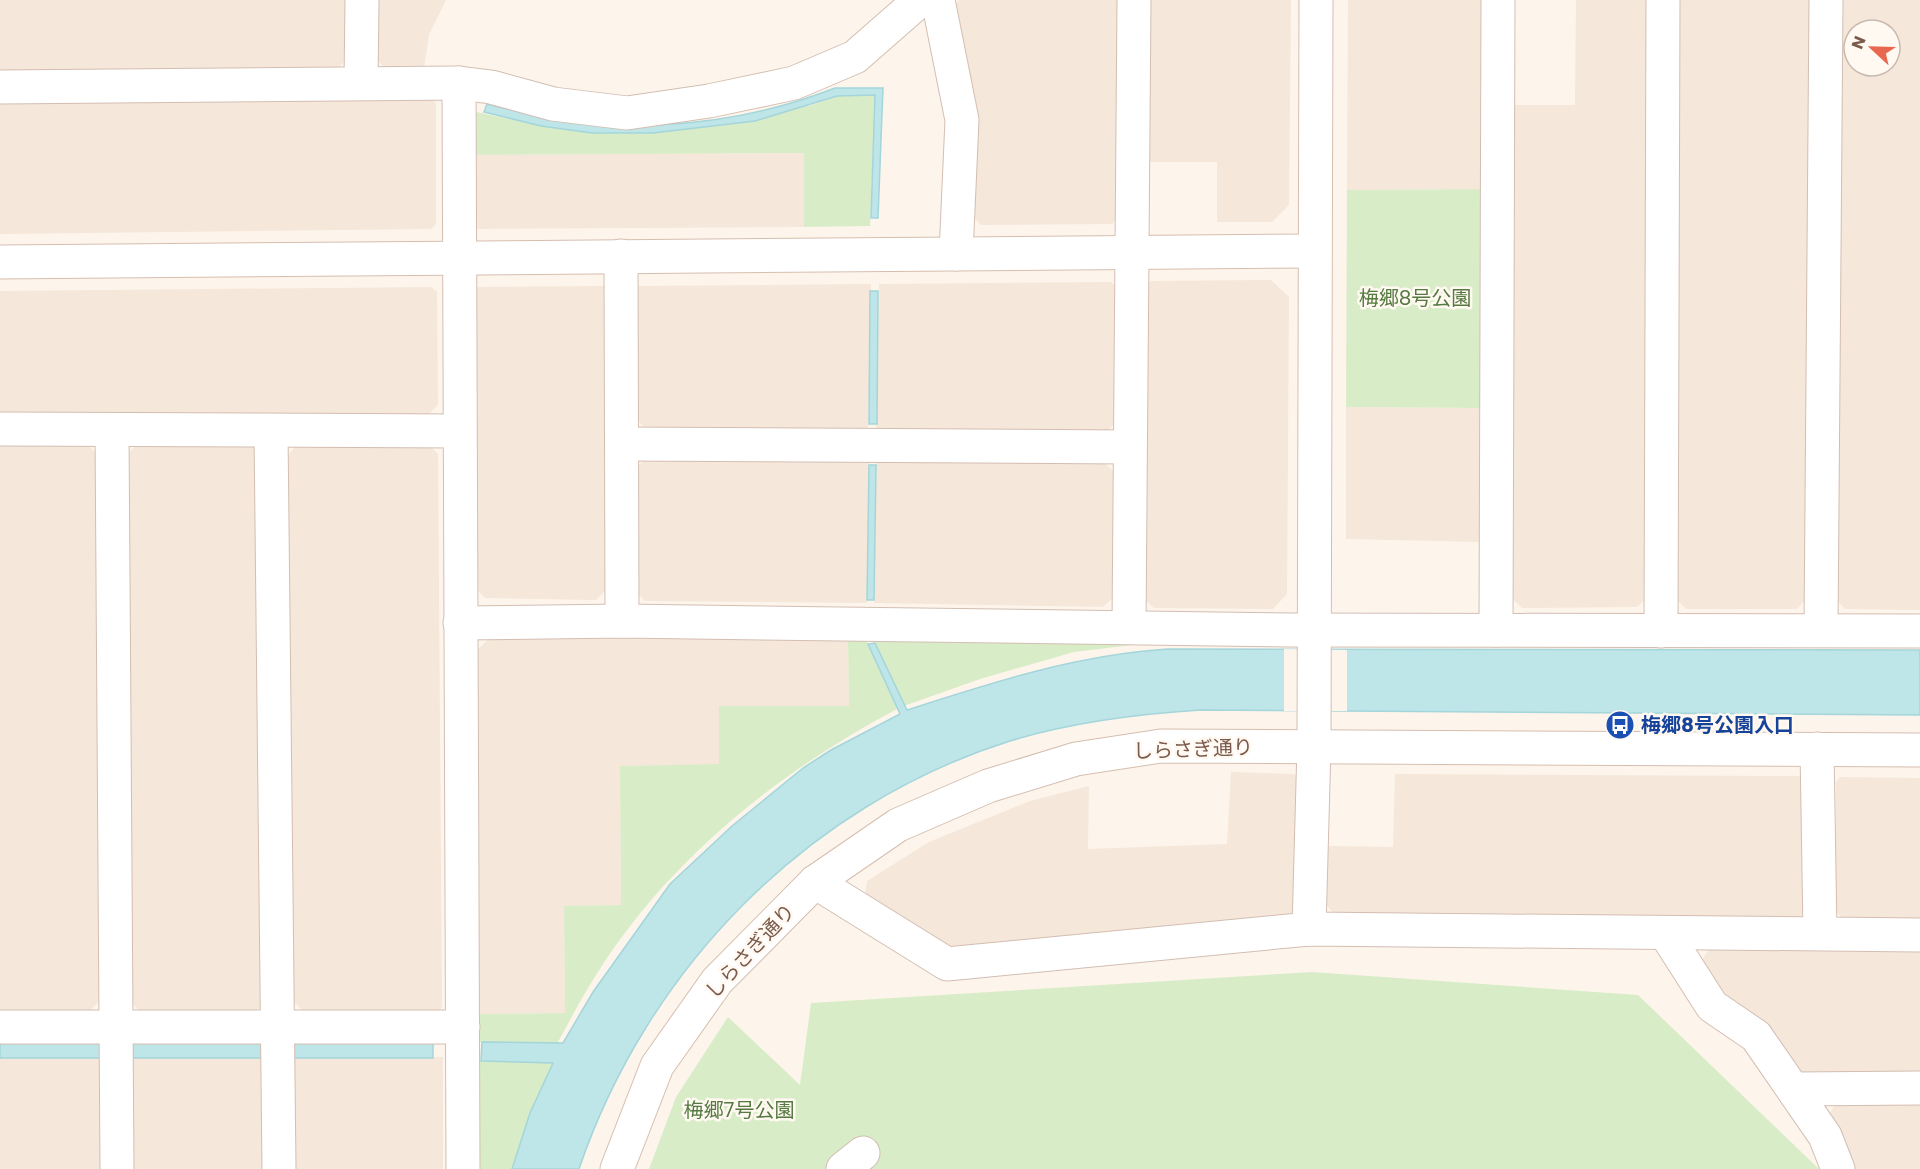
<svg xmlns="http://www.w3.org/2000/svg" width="1920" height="1169" font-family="Poppins,'Noto Sans JP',sans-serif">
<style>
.residential{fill:#f5e7d9;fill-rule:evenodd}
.green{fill:#d9ecc8}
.water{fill:#bee5e8;stroke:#a4d5da;stroke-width:1.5}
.pier{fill:#fdf5eb}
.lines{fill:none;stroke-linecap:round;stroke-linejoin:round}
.street-casing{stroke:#d3beb2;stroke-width:35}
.secondary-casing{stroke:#d6beaf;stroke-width:35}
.street{stroke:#fff;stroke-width:33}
.secondary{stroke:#fff;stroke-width:33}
.labels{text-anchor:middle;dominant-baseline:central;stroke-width:5;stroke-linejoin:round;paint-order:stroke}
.park-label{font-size:20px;fill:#557a41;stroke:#fff9f2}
.transit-label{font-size:20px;font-weight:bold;fill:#164399;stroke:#fff9f2;text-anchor:start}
.street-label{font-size:20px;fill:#7a5a4c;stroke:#fff9f2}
</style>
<rect width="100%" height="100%" fill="#fdf5eb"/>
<g class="residential">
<path d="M 0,0 L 347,0 L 347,59 L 336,70 L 0,73 Z"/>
<path d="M 376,0 L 446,0 L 429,35 L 424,69 L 386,69 L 376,59 Z"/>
<path d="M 959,0 L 1118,0 L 1117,219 L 1112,224 L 981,225 L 971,214 L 951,11 Z"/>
<path d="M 1147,0 L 1291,0 L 1289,205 L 1272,222 L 1217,222 L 1217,162 L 1147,162 Z"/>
<path d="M 1348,0 L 1485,0 L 1483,189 L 1347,190 Z"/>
<path d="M 1576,0 L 1650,0 L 1647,598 L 1637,607 L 1522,608 L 1511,597 L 1514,105 L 1575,105 Z"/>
<path d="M 1679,0 L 1810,0 L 1806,599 L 1797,609 L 1686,609 L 1675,598 Z"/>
<path d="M 1839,0 L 1920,0 L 1920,610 L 1845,609 L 1835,598 ZM 1854,30 L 1890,30 L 1890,66 L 1854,66 Z"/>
<path d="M 430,98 L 436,103 L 436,224 L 431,229 L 0,234 L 0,102 Z"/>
<path d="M 805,153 L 804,227 L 478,229 L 472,225 L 472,155 Z"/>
<path d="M 1271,280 L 1289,297 L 1287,594 L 1273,609 L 1154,608 L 1143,598 L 1145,286 L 1151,281 Z"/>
<path d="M 1111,282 L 1117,287 L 1115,423 L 1105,434 L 876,432 L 879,284 Z"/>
<path d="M 871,284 L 868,432 L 647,430 L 636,419 L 637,286 Z"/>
<path d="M 608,286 L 606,590 L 596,600 L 485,598 L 475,588 L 473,292 L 478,287 Z"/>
<path d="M 431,287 L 437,292 L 438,405 L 428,415 L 0,416 L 0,291 Z"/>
<path d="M 1346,407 L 1483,408 L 1481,542 L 1346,539 Z"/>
<path d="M 138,444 L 250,445 L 260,454 L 266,1001 L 256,1012 L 142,1014 L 131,1002 L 127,454 Z"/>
<path d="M 298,444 L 428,444 L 438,454 L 442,1007 L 437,1013 L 304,1012 L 294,1002 L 288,455 Z"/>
<path d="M 88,445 L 98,455 L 102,999 L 88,1012 L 0,1013 L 0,446 Z"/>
<path d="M 646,458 L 869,461 L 867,603 L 645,601 L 635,591 L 635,469 Z"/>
<path d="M 876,461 L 1105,463 L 1115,473 L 1114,597 L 1103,607 L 874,603 Z"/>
<path d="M 493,635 L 848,640 L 849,706 L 720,706 L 720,765 L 620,766 L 621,905 L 564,906 L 565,1013 L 478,1014 L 475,652 Z"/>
<path d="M 1231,772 L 1294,774 L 1300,778 L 1297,907 L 1286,918 L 1136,929 L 946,948 L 865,896 L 867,881 L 929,842 L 1030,801 L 1089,786 L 1088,849 L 1227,844 Z"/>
<path d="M 1395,774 L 1802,776 L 1806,911 L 1796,922 L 1336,916 L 1326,905 L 1328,846 L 1393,847 Z"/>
<path d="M 1840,777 L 1920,778 L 1920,921 L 1845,920 L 1835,911 L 1836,782 Z"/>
<path d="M 1708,950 L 1920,952 L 1920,1073 L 1810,1075 L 1796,1068 L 1722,996 L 1701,962 Z"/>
<path d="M 443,1057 L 443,1169 L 296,1169 L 294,1058 Z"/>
<rect x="0" y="1058" width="103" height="111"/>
<path d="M 130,1058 L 265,1058 L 266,1169 L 131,1169 Z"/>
<path d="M 1920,1103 L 1920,1169 L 1853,1169 L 1828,1117 L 1835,1104 Z"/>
</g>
<g class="green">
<path d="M 875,95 L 870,226 L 804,227 L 804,153 L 472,155 L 472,111 L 541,126 L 592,133 L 653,133 L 719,125 L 812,105 L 837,96 Z"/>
<path d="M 1483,189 L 1483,408 L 1346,407 L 1347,190 Z"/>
<path d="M 848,640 L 866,640 L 897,709 C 779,772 671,857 598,972 C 583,995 570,1020 557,1044 L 479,1042 L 478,1014 L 565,1013 L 564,906 L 621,905 L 620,766 L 719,764 L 719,706 L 849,706 Z"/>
<path d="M 874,640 L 1141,644 L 1074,652 L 980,679 L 904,706 Z"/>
<path d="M 1312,972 L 1638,995 L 1819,1169 L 649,1169 L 676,1097 L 728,1017 L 800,1085 L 811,1003 Z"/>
<path d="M 479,1061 L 553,1063 L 530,1113 L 512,1169 L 480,1169 Z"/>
</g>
<g class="water">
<path d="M 835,88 L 883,88 L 878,218 L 871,218 L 875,95 L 837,96 L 755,121 L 653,133 L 592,133 L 541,126 L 484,112 L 487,104 C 606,135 719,133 835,88 Z"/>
<path d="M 870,291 L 878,291 L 877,424 L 869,424 Z"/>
<path d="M 869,465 L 876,465 L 874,600 L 867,600 Z"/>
<path d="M 875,643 L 907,710 C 994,682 1076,655 1168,649 L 1920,650 L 1920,715 L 1201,710 C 1136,714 1072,722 1010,741 C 807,805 647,969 579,1169 L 512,1169 L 530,1113 L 553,1063 L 481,1061 L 482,1042 L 563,1043 L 593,992 L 670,884 L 732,826 L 803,768 L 831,750 L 900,714 L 868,644 Z"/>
<path d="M 433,1041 L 433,1058 L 0,1058 L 0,1042 Z"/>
</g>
<path class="pier" d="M 1284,649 L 1347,650 L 1347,711 L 1284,711 Z"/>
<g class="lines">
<g class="street-casing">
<g id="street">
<path d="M 938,0 L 962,120 L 956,254"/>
<path d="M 361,83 L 362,0"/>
<path d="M 459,83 L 463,1169"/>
<path d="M 0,87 L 459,83 L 491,87 L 553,104 L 627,113 L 709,101 L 794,83 L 855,57 L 920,0"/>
<path d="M 621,256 L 622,621"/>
<path d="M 0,429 L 459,431"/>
<path d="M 112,431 L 117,1169"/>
<path d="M 271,432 L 279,1169"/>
<path d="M 623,444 L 1129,447"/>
<path d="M 460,623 L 622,621 L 1290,630 L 1920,631"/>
<path d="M 1129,627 L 1134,0"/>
<path d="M 1496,630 L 1498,0"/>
<path d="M 1821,630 L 1826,0"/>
<path d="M 1661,631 L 1663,0"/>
<path d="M 1817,749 L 1820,933"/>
<path d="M 815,882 L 947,964 L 1309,929 L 1920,935"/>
<path d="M 1309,929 L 1314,746"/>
<path d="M 1666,934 L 1712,1006 L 1756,1036 L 1825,1136 L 1838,1169"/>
<path d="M 0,1027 L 463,1027"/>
<path d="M 1795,1089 L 1920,1088"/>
<path d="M 843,1169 L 863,1153"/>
</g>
</g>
<g class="secondary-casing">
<g id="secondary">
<path d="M 0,262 L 1314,251"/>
<path d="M 1314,746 L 1316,0"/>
<path d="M 617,1169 L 657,1066 L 717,981 L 815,882 L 898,825 L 988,786 L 1076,759 L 1161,746 L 1920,750"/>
</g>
</g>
<use href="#street" class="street"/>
<use href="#secondary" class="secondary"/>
</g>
<defs>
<g id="bus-disc" transform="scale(1.5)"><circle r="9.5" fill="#1a4fb4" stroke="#fff9f2"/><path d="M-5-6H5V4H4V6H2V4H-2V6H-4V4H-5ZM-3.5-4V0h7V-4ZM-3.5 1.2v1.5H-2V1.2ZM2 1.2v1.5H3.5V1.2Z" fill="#fff"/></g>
</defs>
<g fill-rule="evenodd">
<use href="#bus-disc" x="1620" y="725"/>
</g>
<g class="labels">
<g class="park-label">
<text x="1415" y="298">梅郷8号公園</text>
<text x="739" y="1110">梅郷7号公園</text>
</g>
<g class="transit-label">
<text x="1641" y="725">梅郷8号公園入口</text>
</g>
<g class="street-label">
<text transform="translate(1193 749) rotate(-2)">しらさぎ通り</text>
<text transform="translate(750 951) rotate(-47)">しらさぎ通り</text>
</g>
</g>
<g transform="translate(1872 48) rotate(292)"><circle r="28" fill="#fff9f2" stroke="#cab9b0" stroke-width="1.5"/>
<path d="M0-4.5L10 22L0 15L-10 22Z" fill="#e8674f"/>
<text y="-9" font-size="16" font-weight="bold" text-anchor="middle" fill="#7a5a4c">N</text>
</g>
</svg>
